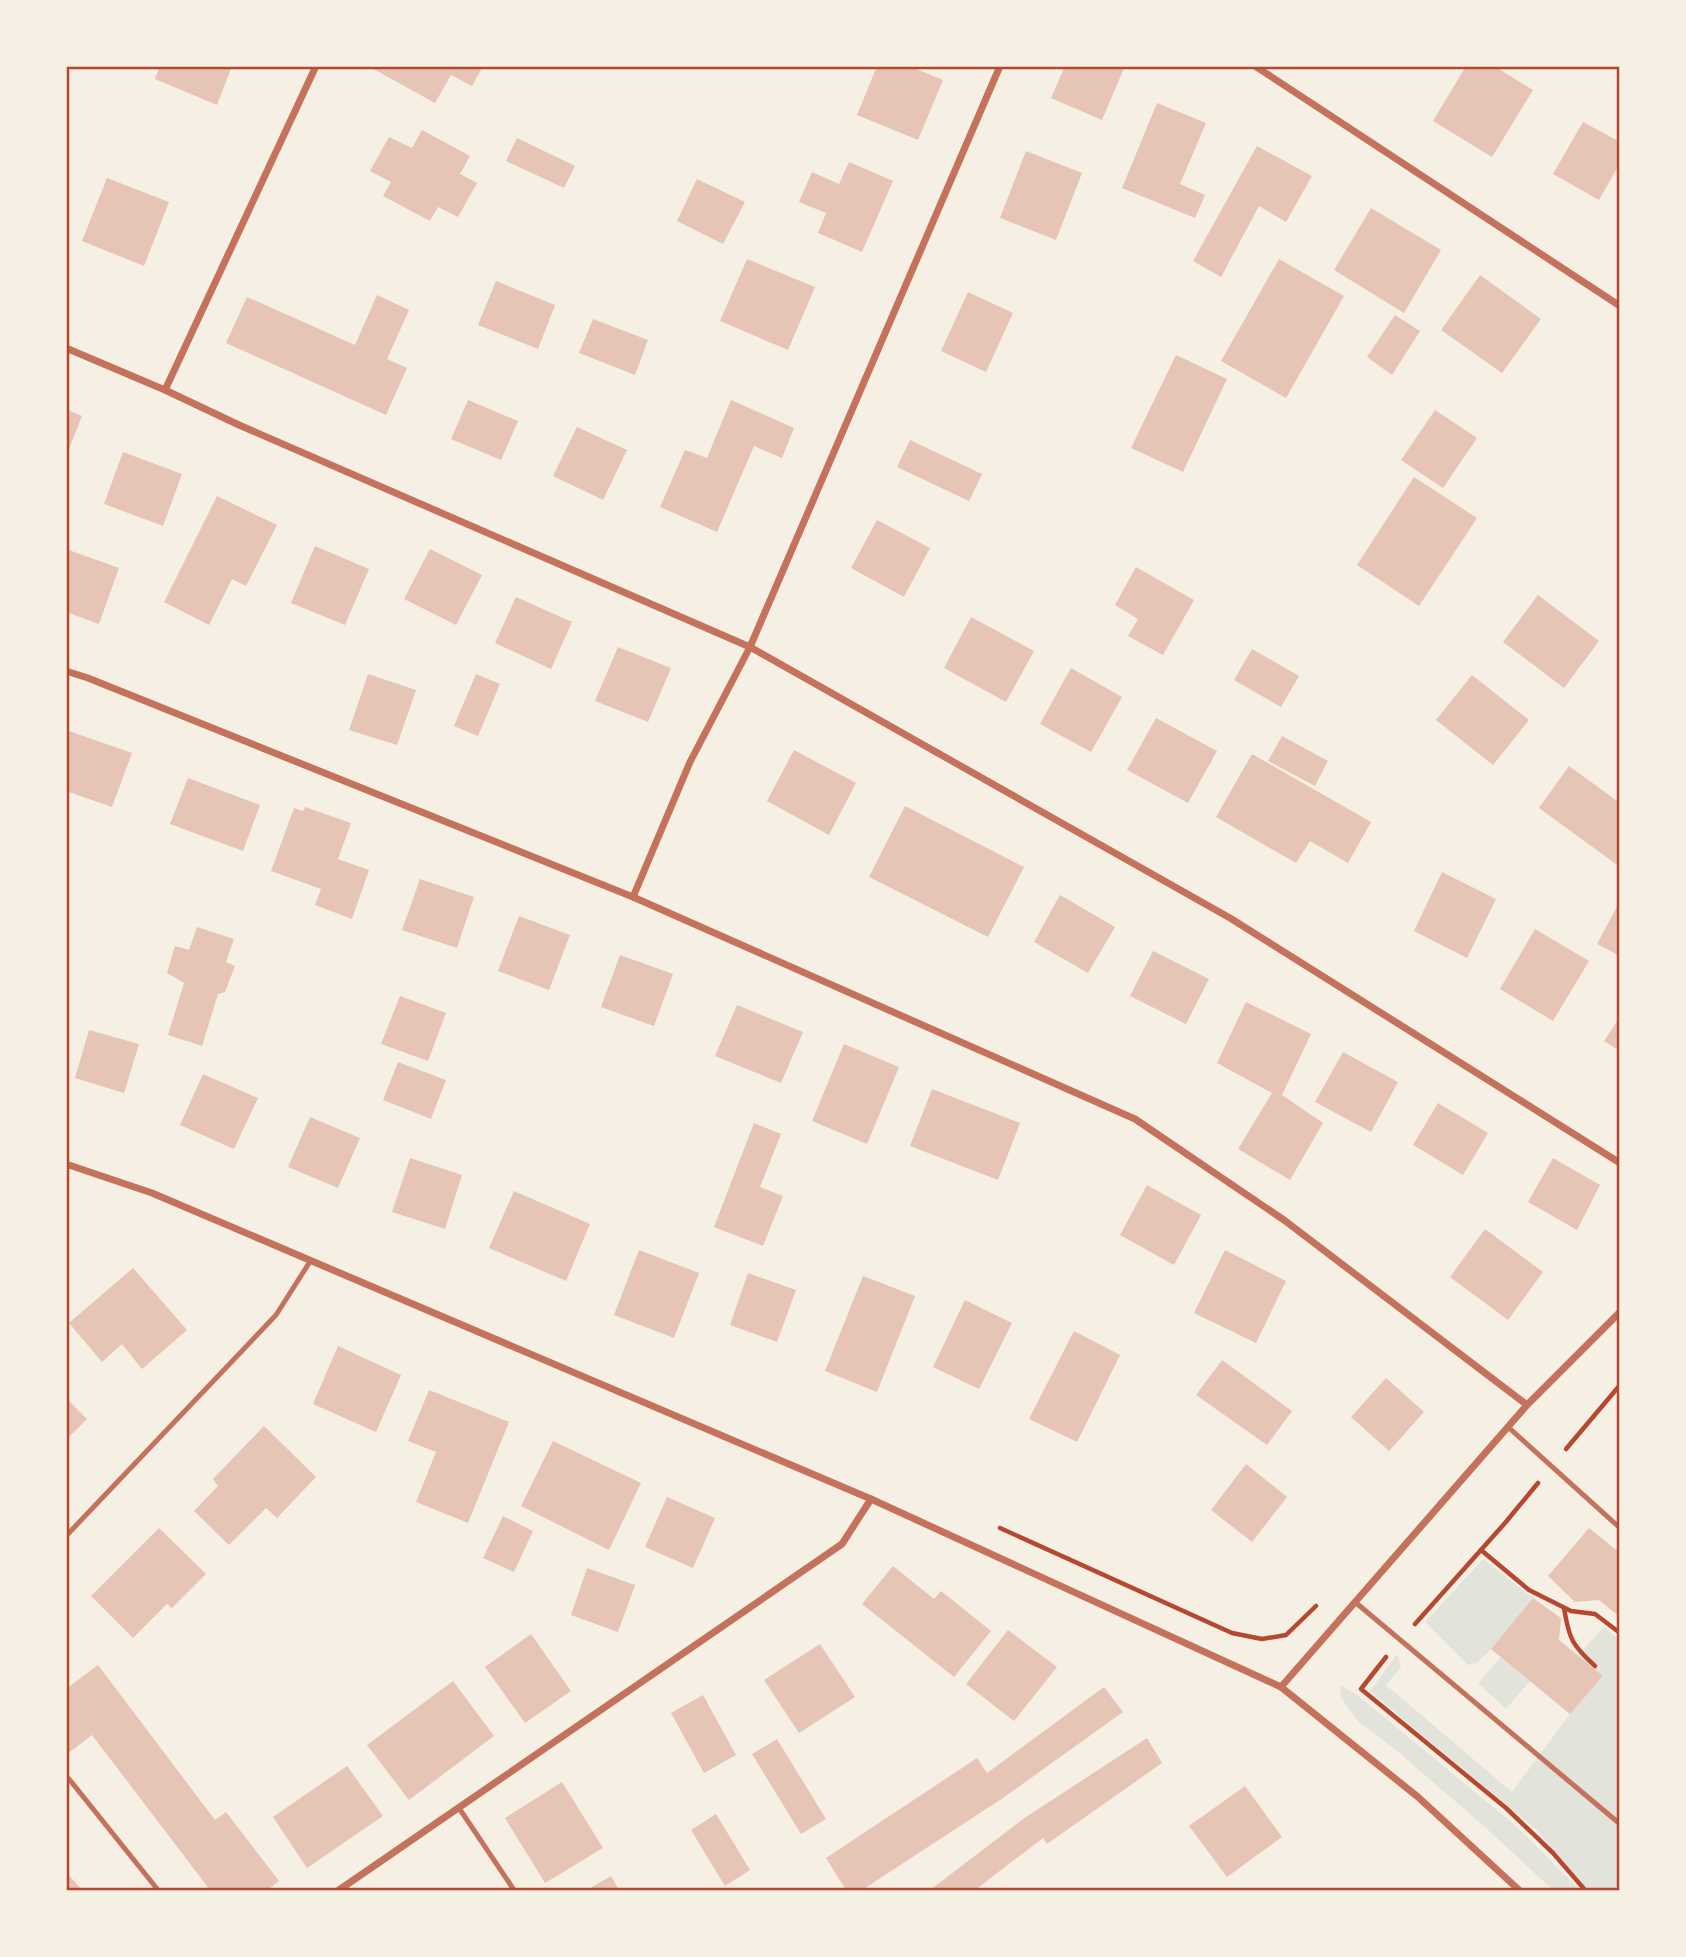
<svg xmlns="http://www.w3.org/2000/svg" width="1686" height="1957" font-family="'Titillium Web',sans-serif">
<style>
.green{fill:#e2e4dc}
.building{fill:#e6c5b7}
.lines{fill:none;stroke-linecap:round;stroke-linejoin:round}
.path{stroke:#b5482f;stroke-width:4.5}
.service{stroke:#c5725c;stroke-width:5}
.minor{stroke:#c5725c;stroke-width:7}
.neatline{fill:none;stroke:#b5482f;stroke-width:2.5}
</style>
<rect width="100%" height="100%" fill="#f6efe4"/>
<g class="green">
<path d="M 1483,1559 L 1533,1598 L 1491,1649 L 1477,1663 L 1468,1665 L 1425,1622 Z"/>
<path d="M 1604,1627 L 1619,1640 L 1619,1890 L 1587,1890 L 1539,1832 L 1370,1691 L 1397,1654 L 1401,1667 L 1386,1685 L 1512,1792 L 1570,1714 L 1603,1676 L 1578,1655 Z"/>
<path d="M 1501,1657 L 1530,1681 L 1506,1709 L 1478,1683 Z"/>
<path d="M 1340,1685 L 1360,1697 L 1516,1826 L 1580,1890 L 1553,1890 L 1486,1828 L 1397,1751 L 1358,1721 L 1341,1698 Z"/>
</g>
<g class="building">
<path d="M 160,66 L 232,66 L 217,105 L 155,79 Z"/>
<path d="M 368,66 L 483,66 L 472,86 L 451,75 L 435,103 Z"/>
<path d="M 877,66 L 909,66 L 943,80 L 918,140 L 857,115 Z"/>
<path d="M 1065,66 L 1125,66 L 1102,120 L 1051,98 Z"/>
<path d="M 1466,66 L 1494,66 L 1533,90 L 1492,157 L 1433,121 Z"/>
<path d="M 1157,103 L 1206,123 L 1180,184 L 1205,195 L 1195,218 L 1122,188 Z"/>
<path d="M 1583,122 L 1620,142 L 1620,163 L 1599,200 L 1553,174 Z"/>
<path d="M 422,130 L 470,156 L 460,174 L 477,183 L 458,217 L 438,207 L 430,221 L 383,196 L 391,182 L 370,171 L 389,137 L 412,148 Z"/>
<path d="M 517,138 L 575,166 L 564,188 L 506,161 Z"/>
<path d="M 1257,146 L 1312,176 L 1286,222 L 1259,206 L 1221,277 L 1193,261 Z"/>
<path d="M 1026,151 L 1082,173 L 1056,240 L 1000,218 Z"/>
<path d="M 849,162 L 893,181 L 862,252 L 818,233 L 826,213 L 799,202 L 812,172 L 839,184 Z"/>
<path d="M 107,178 L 169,202 L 144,266 L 82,241 Z"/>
<path d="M 697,179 L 745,202 L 723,244 L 677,221 Z"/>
<path d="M 1371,208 L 1441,250 L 1404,313 L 1334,270 Z"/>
<path d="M 747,259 L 815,287 L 788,350 L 720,321 Z"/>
<path d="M 1279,259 L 1344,296 L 1286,398 L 1221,361 Z"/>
<path d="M 1480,275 L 1541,319 L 1502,373 L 1441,330 Z"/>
<path d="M 496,281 L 555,305 L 538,349 L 478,325 Z"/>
<path d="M 968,292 L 1013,313 L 986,372 L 941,351 Z"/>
<path d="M 377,295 L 409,310 L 387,359 L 407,368 L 386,415 L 226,343 L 247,297 L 355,345 Z"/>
<path d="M 1395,315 L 1420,331 L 1392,375 L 1367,357 Z"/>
<path d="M 593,319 L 648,340 L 635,375 L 579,353 Z"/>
<path d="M 1176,355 L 1227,379 L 1183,472 L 1131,448 Z"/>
<path d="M 468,400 L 518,421 L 501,460 L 451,439 Z"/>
<path d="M 731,400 L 794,428 L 782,458 L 754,446 L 717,532 L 660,507 L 685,450 L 707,458 Z"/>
<path d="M 66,409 L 82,416 L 67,454 L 66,454 Z"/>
<path d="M 1435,410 L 1477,438 L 1443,488 L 1401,460 Z"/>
<path d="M 577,427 L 627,450 L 603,500 L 553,476 Z"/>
<path d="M 910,440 L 982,474 L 969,501 L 897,467 Z"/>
<path d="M 123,452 L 182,474 L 163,526 L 104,504 Z"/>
<path d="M 1414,477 L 1477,518 L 1419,606 L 1357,565 Z"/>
<path d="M 217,496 L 277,525 L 246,586 L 232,579 L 209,625 L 164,602 Z"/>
<path d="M 877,520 L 930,548 L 904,597 L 851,568 Z"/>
<path d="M 315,546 L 369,569 L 345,625 L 291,603 Z"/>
<path d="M 66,549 L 119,568 L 99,624 L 66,612 Z"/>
<path d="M 430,549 L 482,575 L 456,625 L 404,599 Z"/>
<path d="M 1136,567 L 1194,600 L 1163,655 L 1128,636 L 1138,619 L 1115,605 Z"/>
<path d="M 1538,595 L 1599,641 L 1564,688 L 1503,642 Z"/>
<path d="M 516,597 L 572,622 L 551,669 L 495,643 Z"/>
<path d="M 971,617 L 1034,651 L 1006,702 L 944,668 Z"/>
<path d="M 618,647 L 671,668 L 648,722 L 595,701 Z"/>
<path d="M 1252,649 L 1299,676 L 1281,707 L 1234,680 Z"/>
<path d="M 1071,668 L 1122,697 L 1091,752 L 1040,724 Z"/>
<path d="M 368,674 L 416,690 L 397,745 L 349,730 Z"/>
<path d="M 476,674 L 500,684 L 478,736 L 454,726 Z"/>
<path d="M 1472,675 L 1529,720 L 1493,765 L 1436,720 Z"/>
<path d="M 1156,718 L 1217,751 L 1188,803 L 1127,770 Z"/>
<path d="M 69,731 L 132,753 L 112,807 L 66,791 L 66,737 Z"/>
<path d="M 1282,736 L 1328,761 L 1315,786 L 1268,761 Z"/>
<path d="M 794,750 L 856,783 L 829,835 L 767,801 Z"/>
<path d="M 1252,754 L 1371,822 L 1348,863 L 1310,841 L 1296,863 L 1216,817 Z"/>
<path d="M 1569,766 L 1620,803 L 1620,867 L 1539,808 Z"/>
<path d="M 188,778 L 260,805 L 243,851 L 170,824 Z"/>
<path d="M 905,806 L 1024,867 L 988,937 L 869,877 Z"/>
<path d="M 305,807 L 351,823 L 338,859 L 369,870 L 352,919 L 315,905 L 321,889 L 271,871 L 294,808 L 303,811 Z"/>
<path d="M 1442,872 L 1496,899 L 1467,958 L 1414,931 Z"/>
<path d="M 420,879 L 474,897 L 457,948 L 402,930 Z"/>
<path d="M 1060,895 L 1115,927 L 1088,973 L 1034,942 Z"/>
<path d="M 1620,901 L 1620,956 L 1597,944 Z"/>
<path d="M 519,916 L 570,935 L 549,990 L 498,971 Z"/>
<path d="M 197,927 L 234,939 L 226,962 L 235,966 L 225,992 L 218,994 L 202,1046 L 168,1035 L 184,983 L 167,973 L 175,946 L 189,950 Z"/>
<path d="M 1535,929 L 1589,961 L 1553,1021 L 1500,989 Z"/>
<path d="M 1153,951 L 1209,979 L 1186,1024 L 1130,996 Z"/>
<path d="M 620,955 L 673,974 L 654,1026 L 601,1007 Z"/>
<path d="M 400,996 L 446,1013 L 428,1061 L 381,1044 Z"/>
<path d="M 1246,1002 L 1311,1034 L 1282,1095 L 1323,1123 L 1290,1180 L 1238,1149 L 1272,1093 L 1217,1063 Z"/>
<path d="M 737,1005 L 803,1032 L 781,1083 L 715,1056 Z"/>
<path d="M 1620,1017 L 1620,1051 L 1604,1041 Z"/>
<path d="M 89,1030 L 139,1044 L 124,1093 L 75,1078 Z"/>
<path d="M 844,1044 L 899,1067 L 867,1144 L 812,1121 Z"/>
<path d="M 1343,1052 L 1398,1082 L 1371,1132 L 1315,1102 Z"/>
<path d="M 398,1062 L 446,1080 L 431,1119 L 383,1100 Z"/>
<path d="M 203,1074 L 258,1098 L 234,1149 L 180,1125 Z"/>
<path d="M 932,1089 L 1020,1123 L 998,1180 L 910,1146 Z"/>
<path d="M 1438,1103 L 1488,1133 L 1463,1175 L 1413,1145 Z"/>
<path d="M 310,1117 L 360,1138 L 338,1188 L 288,1167 Z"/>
<path d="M 754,1123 L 781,1134 L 760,1187 L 783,1196 L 763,1246 L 714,1227 Z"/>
<path d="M 410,1158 L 462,1175 L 445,1229 L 392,1212 Z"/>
<path d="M 1553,1158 L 1600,1185 L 1577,1230 L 1528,1202 Z"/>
<path d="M 1147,1185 L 1201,1215 L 1174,1265 L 1120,1235 Z"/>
<path d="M 514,1191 L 590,1224 L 566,1281 L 489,1248 Z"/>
<path d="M 1485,1229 L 1543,1272 L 1508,1320 L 1450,1277 Z"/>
<path d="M 639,1250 L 699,1273 L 674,1338 L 614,1315 Z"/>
<path d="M 1225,1250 L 1286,1281 L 1256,1343 L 1194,1313 Z"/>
<path d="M 133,1268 L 187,1330 L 142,1369 L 122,1344 L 102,1362 L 69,1323 Z"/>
<path d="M 748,1273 L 796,1290 L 777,1342 L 730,1325 Z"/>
<path d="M 863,1276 L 915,1296 L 877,1392 L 825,1371 Z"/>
<path d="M 965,1300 L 1012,1323 L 979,1389 L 933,1367 Z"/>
<path d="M 1074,1331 L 1120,1355 L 1077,1442 L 1029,1419 Z"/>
<path d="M 338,1346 L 401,1375 L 376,1432 L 313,1404 Z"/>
<path d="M 1222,1360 L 1292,1411 L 1267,1445 L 1196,1395 Z"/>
<path d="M 1386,1378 L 1424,1412 L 1389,1451 L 1351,1417 Z"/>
<path d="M 429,1390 L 509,1422 L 468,1523 L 416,1502 L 436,1452 L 408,1441 Z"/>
<path d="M 66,1398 L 87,1419 L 66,1440 Z"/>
<path d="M 264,1426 L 316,1477 L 277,1518 L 266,1508 L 229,1545 L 194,1511 L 218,1486 L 213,1479 Z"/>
<path d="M 553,1441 L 641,1483 L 609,1550 L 521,1506 Z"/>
<path d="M 1246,1464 L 1287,1497 L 1252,1542 L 1211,1510 Z"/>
<path d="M 667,1497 L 715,1518 L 693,1568 L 645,1547 Z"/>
<path d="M 503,1516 L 533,1531 L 514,1572 L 483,1558 Z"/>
<path d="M 159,1528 L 206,1574 L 172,1608 L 167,1604 L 133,1638 L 91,1596 Z"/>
<path d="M 1589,1528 L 1620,1553 L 1620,1617 L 1599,1600 L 1575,1602 L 1548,1576 Z"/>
<path d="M 893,1566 L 934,1599 L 941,1591 L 991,1631 L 954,1677 L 862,1604 Z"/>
<path d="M 587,1568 L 635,1585 L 618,1632 L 571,1615 Z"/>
<path d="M 1533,1598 L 1561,1618 L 1559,1640 L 1603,1676 L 1570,1714 L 1491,1649 Z"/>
<path d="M 1008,1630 L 1057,1667 L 1014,1721 L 966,1684 Z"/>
<path d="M 531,1634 L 571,1691 L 525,1723 L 485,1667 Z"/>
<path d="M 820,1644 L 855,1697 L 799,1733 L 764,1680 Z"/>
<path d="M 98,1665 L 215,1820 L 226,1812 L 279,1881 L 267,1890 L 210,1890 L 92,1735 L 66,1755 L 66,1689 Z"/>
<path d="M 453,1681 L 494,1736 L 409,1800 L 367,1745 Z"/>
<path d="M 1104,1687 L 1123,1712 L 1003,1798 L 862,1890 L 846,1890 L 826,1858 L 977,1758 L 987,1773 Z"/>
<path d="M 703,1695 L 736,1755 L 704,1773 L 671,1713 Z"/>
<path d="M 1147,1738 L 1162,1763 L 1047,1844 L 1043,1838 L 975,1890 L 930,1890 L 1026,1817 Z"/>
<path d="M 777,1739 L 826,1819 L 801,1834 L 752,1754 Z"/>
<path d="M 347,1766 L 383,1816 L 307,1868 L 273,1817 Z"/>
<path d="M 562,1782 L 603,1848 L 545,1883 L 505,1818 Z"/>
<path d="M 1245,1786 L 1282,1837 L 1227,1877 L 1189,1826 Z"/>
<path d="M 716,1814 L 750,1870 L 725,1886 L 691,1830 Z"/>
<path d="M 66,1872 L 82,1890 L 66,1890 Z"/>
<path d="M 611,1876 L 619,1890 L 587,1890 Z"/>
</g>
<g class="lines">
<g class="path">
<path d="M 1566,1449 L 1620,1385"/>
<path d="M 1000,1528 L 1232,1633 L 1262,1639 L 1286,1635 L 1316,1606"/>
<path d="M 1481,1550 L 1529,1590 L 1571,1611 L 1595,1614 L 1620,1633"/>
<path d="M 1564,1608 C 1569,1639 1572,1645 1595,1666"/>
<path d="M 1415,1624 L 1505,1523 L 1538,1483"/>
<path d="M 1386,1657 L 1361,1689 L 1506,1808 L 1553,1853 L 1585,1890"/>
</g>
<g class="service">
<path d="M 1508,1427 L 1620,1528"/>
<path d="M 66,1536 L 276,1315 L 311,1260"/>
<path d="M 1355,1602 L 1620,1824"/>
<path d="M 69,1779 L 158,1890"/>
<path d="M 459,1808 L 514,1890"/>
</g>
<g class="minor">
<path d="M 1255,66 L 1620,306"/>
<path d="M 66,348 L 165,390 L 239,425 L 750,647 L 1230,918 L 1620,1163"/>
<path d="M 165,390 L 316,66"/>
<path d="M 66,671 L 88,678 L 633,897 L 1135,1119 L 1284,1220 L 1527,1405"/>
<path d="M 633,897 L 690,762 L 750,647 L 1000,66"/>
<path d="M 66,1164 L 152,1193 L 871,1499 L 1281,1687 L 1418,1797 L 1519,1890"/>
<path d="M 1281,1687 L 1527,1405 L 1620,1312"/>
<path d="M 339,1890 L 842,1544 L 871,1499"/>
</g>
</g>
<rect width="1686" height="1957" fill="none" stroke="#f6efe4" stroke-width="136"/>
<rect x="68" y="68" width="1550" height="1821" class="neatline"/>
</svg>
